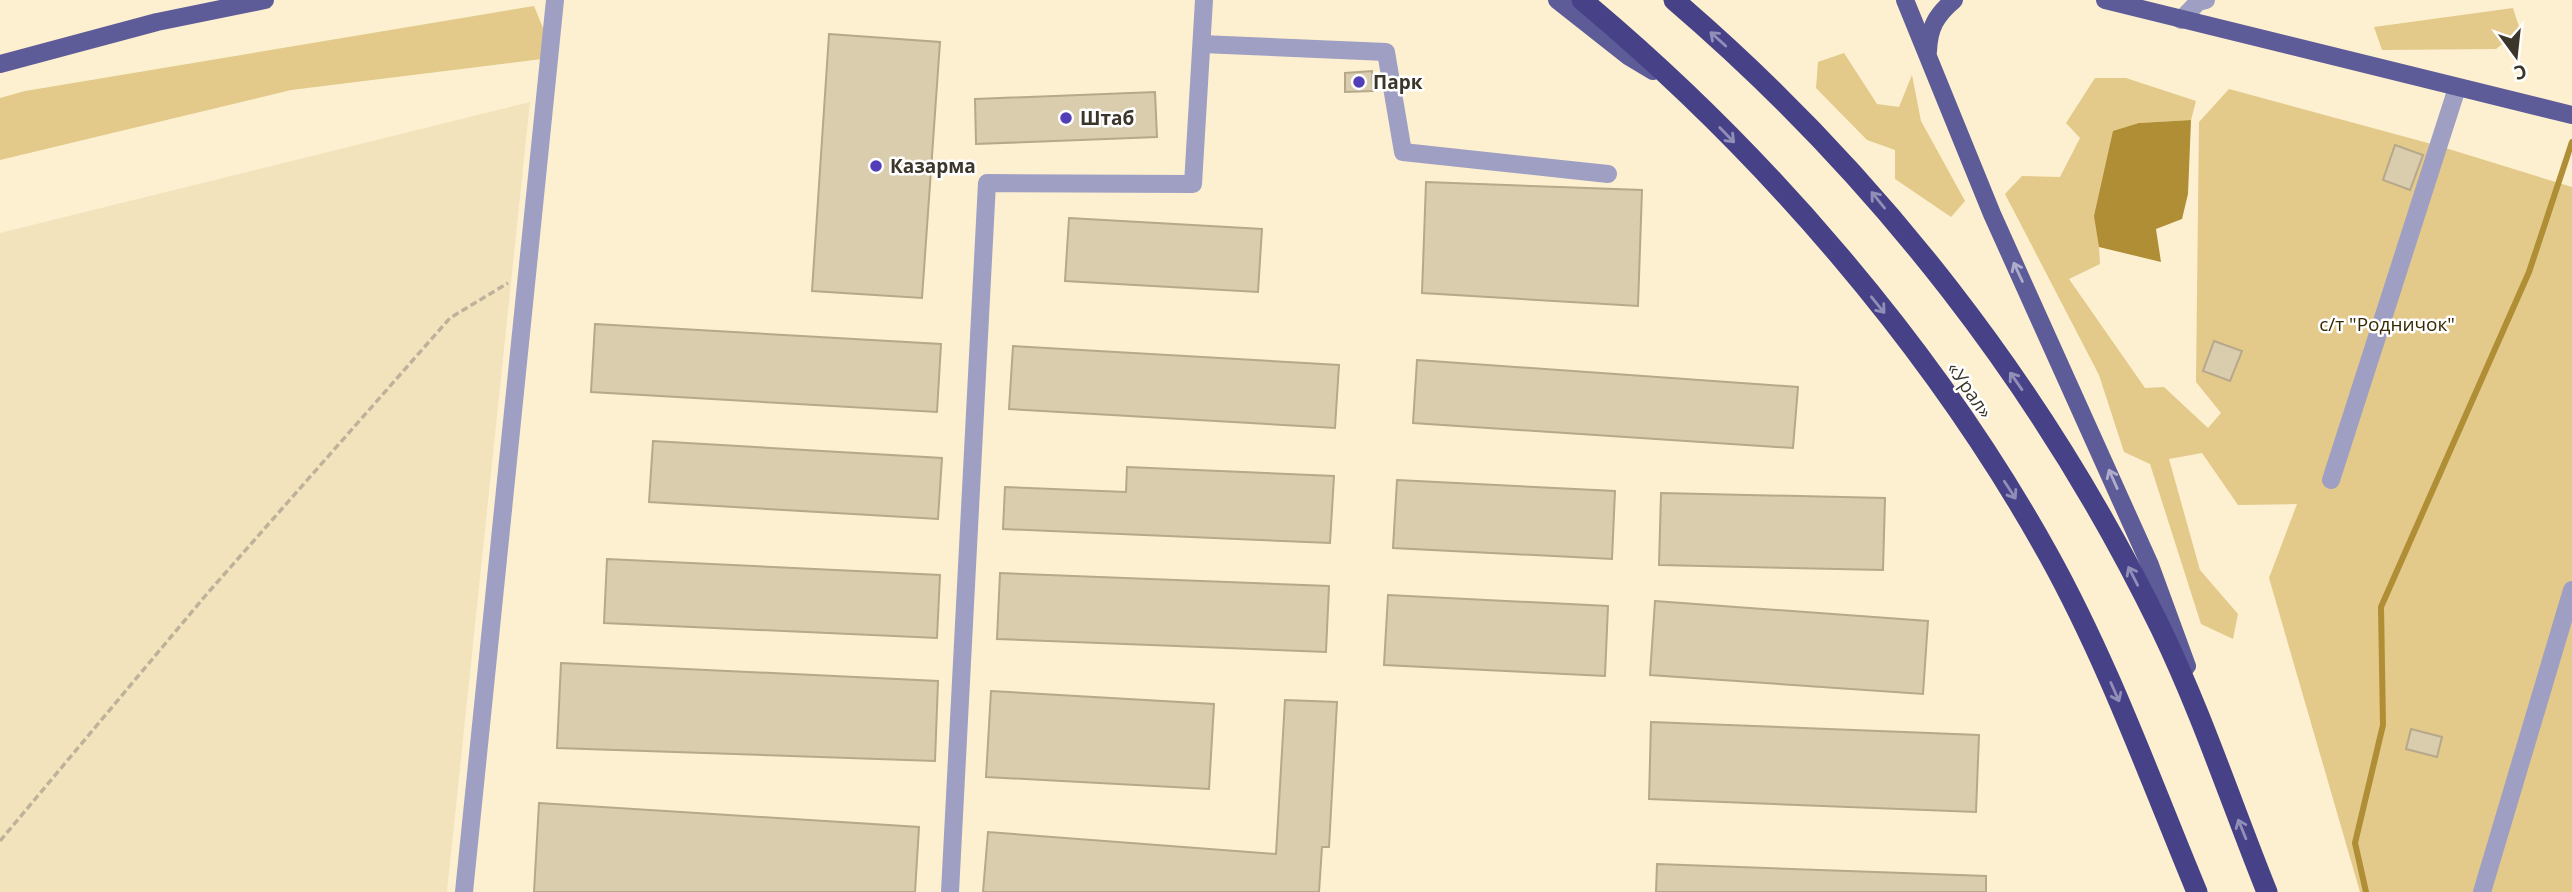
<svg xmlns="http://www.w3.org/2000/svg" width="2572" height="892" font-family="'Open Sans',sans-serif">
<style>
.built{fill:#f3e3bd}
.green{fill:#e3c98a}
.water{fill:#b08e36}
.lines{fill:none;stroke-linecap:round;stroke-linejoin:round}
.stream{stroke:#b08e36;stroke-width:6}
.building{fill:#dacdae;stroke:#b5a88b;stroke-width:2}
.path{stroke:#beb39a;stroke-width:3.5;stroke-dasharray:7 3.5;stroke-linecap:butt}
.minor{stroke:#9e9fc3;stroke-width:18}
.major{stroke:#5d5b98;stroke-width:18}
.highway{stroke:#474288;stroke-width:21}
.oneway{stroke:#918eb8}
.oneway2{stroke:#aeadcc}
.poi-dot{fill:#523fb7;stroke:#fff;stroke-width:2.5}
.labels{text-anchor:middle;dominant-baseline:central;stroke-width:5;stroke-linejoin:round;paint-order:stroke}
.poi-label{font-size:19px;font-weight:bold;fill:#3b3629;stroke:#fff;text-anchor:start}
.park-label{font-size:19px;fill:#372902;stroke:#fff}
.street-label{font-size:19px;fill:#3b3629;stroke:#fff}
</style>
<rect width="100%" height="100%" fill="#fdf0d0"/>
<path class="built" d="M 530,102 L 447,892 L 0,892 L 0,233 Z"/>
<g class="green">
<path d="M 534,6 L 548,40 L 542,59 L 291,90 L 0,160 L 0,98 L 25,91 Z"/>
<path d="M 2513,8 L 2520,30 L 2496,49 L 2382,50 L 2374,27 Z"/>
<path d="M 1844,53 L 1877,104 L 1899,107 L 1912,75 L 1921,121 L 1965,201 L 1951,217 L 1895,179 L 1895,150 L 1867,140 L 1816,88 L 1818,62 Z"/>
<path d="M 2095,78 L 2126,78 L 2196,101 L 2191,120 L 2139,123 L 2099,247 L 2100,264 L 2069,279 L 2145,388 L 2164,387 L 2208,428 L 2221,413 L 2196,382 L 2199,122 L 2229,89 L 2439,146 L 2572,187 L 2572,892 L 2360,892 L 2269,578 L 2297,504 L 2238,505 L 2202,453 L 2169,459 L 2200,570 L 2238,614 L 2233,639 L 2201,624 L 2150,464 L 2124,452 L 2099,375 L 2005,194 L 2022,176 L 2060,177 L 2080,138 L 2066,123 Z"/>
</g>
<path class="water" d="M 2191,120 L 2188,194 L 2182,219 L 2156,229 L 2161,262 L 2099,247 L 2094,216 L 2113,131 L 2139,123 Z"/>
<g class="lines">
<path class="stream" d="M 2366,892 L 2355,843 L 2383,725 L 2381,607 L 2529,272 L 2572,142"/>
</g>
<g class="building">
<path d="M 829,34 L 940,42 L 922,298 L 812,291 Z"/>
<path d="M 1372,71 L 1373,91 L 1345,92 L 1345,73 Z"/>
<path d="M 1155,92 L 1157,137 L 976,144 L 975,99 Z"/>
<path d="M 2395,145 L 2423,155 L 2410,190 L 2383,180 Z"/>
<path d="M 1426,182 L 1642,190 L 1638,306 L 1422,293 Z"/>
<path d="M 1069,218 L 1262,229 L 1258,292 L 1065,281 Z"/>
<path d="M 595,324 L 941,344 L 937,412 L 591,392 Z"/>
<path d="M 2214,341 L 2242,351 L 2230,381 L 2203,371 Z"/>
<path d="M 1013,346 L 1339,365 L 1335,428 L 1009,409 Z"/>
<path d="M 1417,360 L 1798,387 L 1793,448 L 1413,423 Z"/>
<path d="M 653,441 L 942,458 L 938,519 L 649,502 Z"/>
<path d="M 1127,467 L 1334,476 L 1330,543 L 1003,529 L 1005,487 L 1126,492 Z"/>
<path d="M 1397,480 L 1615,491 L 1612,559 L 1393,548 Z"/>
<path d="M 1661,493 L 1885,498 L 1883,570 L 1659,565 Z"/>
<path d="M 607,559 L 940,575 L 937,638 L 604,623 Z"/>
<path d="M 1000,573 L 1329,586 L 1326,652 L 997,639 Z"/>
<path d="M 1388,595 L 1608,606 L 1605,676 L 1384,665 Z"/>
<path d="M 1655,601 L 1928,621 L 1923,694 L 1650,675 Z"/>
<path d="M 561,663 L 938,681 L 935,761 L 557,748 Z"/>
<path d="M 991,691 L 1214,704 L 1209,789 L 986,777 Z"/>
<path d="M 1285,700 L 1337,702 L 1329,847 L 1322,847 L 1319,892 L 983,892 L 988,832 L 1276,854 Z"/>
<path d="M 1651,722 L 1979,735 L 1976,812 L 1649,799 Z"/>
<path d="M 2411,729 L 2442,737 L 2437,757 L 2406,749 Z"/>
<path d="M 539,803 L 919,827 L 915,892 L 534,892 Z"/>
<path d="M 1657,864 L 1986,876 L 1986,892 L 1656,892 Z"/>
</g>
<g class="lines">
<path class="path" d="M 0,841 L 206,595 L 450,318 L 508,283"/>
<g class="minor">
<path d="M 2181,20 L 2198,2 L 2206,0"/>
<path d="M 1202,44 L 1386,52 L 1403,152 L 1608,174"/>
<path d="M 2331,480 L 2457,88"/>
<path d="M 464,892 L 555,0"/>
<path d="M 950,892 L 987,183 L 1193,184 L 1204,0"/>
<path d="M 2482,892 L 2572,590"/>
</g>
<g class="major">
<path d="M 1557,0 L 1628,56 L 1653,71"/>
<path d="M 1905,0 L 1992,214 L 2150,565 L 2187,666"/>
<path d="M 2105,0 L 2572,115"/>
<path d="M 1928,51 C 1929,28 1936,15 1954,0"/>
<path d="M 0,64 L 157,22 L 265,0"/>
</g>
<g class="highway">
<path d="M 1582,0 C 1763,151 1933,347 2048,554 C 2108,662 2150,779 2197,892"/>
<path d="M 1674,0 C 1877,174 2044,388 2161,629 C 2202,714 2232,805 2267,892"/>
</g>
</g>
<defs><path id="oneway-shaft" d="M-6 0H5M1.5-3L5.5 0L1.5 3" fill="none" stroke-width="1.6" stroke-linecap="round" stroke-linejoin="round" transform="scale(1.75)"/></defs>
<g class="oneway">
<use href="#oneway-shaft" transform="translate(1718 39) rotate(-138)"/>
<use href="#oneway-shaft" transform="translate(1727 135) rotate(46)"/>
<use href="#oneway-shaft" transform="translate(1878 200) rotate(-129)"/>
<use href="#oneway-shaft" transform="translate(1878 305) rotate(51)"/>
<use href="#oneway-shaft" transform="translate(2016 381) rotate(-125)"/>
<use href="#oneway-shaft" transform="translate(2010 490) rotate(57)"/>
<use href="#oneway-shaft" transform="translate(2133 576) rotate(-117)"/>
<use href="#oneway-shaft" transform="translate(2115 692) rotate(66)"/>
<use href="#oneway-shaft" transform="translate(2242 829) rotate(-112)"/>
</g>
<g class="oneway2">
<use href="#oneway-shaft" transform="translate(2018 272) rotate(-115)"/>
<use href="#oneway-shaft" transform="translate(2113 479) rotate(-114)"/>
</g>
<g class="poi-dot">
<circle cx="1359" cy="82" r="7"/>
<circle cx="1066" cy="118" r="7"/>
<circle cx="876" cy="166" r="7"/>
</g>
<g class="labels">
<g class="poi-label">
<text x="1373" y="82">Парк</text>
<text x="1080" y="118">Штаб</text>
<text x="890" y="166">Казарма</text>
</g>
<g class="park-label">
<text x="2387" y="324">с/т "Родничок"</text>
</g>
<g class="street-label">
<text transform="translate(1970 390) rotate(55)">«Урал»</text>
</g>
</g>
<g transform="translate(2516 56) rotate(165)" stroke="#ffffff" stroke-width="5" paint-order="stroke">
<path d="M0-5L12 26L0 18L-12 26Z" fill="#3b3629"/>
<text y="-10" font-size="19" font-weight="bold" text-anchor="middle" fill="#3b3629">С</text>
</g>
</svg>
